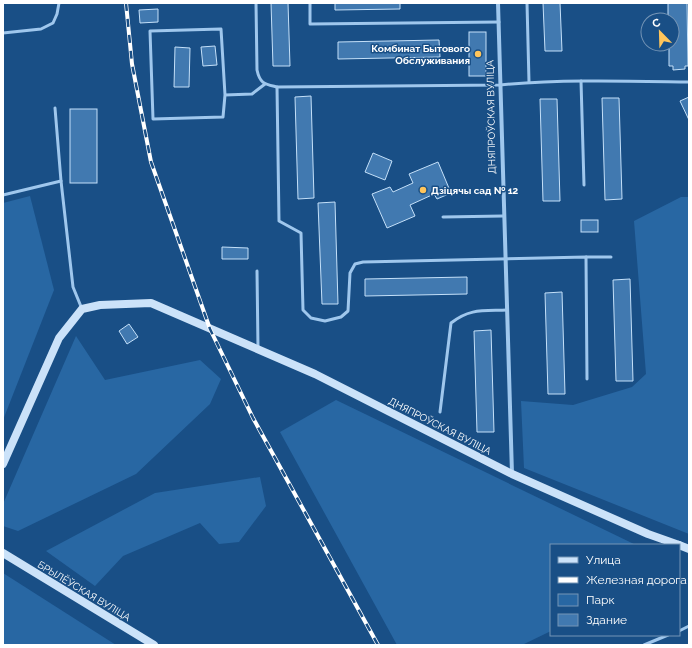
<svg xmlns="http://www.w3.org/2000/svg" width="692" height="648" font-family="Raleway,sans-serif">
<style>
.green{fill:#2867a3}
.building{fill:#4179b0;stroke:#c4e0f9}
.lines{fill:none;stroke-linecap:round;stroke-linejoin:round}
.lane{stroke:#9fc7ed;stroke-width:3}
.street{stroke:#9fc7ed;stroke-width:4}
.secondary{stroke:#cbe2f9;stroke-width:8}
.rail-casing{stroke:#fff;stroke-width:4}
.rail{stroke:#194f86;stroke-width:2.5;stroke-dasharray:8;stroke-linecap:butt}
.poi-dot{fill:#ffc55b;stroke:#194f86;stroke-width:1.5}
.labels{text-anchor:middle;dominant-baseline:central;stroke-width:3;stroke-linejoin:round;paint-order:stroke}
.poi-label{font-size:10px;font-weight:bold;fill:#fff;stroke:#194f86;text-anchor:end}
.street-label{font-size:10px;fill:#fff;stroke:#194f86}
</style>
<rect width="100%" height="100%" fill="#194f86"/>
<g class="green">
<path d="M 30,196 L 54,290 L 3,420 L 3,203 Z"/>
<path d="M 681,197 L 689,197 L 689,534 L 524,468 L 521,401 L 573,405 L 632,387 L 646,374 L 634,221 Z"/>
<path d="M 76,336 L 105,380 L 200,360 L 221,379 L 210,404 L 136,474 L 18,531 L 3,526 L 3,504 Z"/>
<path d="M 336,400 L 636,545 L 551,545 L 551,631 L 522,645 L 397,645 L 280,432 Z"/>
<path d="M 260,477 L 266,506 L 239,542 L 219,544 L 200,523 L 123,556 L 95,586 L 46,551 L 155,493 Z"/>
<path d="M 3,573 L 116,645 L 3,645 Z"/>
</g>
<g class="building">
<path d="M 271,3 L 288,3 L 290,66 L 273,66 Z"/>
<path d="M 335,3 L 400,3 L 400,9 L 335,10 Z"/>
<path d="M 543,3 L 560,3 L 562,51 L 545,51 Z"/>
<path d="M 668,3 L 687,3 L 688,66 L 685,66 L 685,69 L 673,70 L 673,66 L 669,66 L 669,44 L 672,44 L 672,20 L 668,20 Z"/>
<path d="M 158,9 L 158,22 L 140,23 L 139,10 Z"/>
<rect x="469" y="32" width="17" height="44"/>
<path d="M 439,40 L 440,57 L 338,59 L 338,42 Z"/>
<path d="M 215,46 L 217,65 L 203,66 L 201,47 Z"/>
<path d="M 175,47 L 190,48 L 189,87 L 174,87 Z"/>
<path d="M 311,96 L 314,198 L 298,199 L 295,97 Z"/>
<path d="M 689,97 L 689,120 L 680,101 Z"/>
<path d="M 602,98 L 619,98 L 622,199 L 605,200 Z"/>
<path d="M 540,99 L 557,99 L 560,201 L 543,201 Z"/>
<rect x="70" y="109" width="27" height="74"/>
<path d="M 373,153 L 392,161 L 385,180 L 365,172 Z"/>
<path d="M 438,162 L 451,193 L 437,199 L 434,194 L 410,205 L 415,216 L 387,228 L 372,194 L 390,187 L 393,192 L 413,183 L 409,174 Z"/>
<path d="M 335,202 L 338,304 L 322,304 L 318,203 Z"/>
<rect x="581" y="220" width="17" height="12"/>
<path d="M 222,247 L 248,248 L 248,259 L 222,259 Z"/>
<path d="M 467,277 L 467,294 L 365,296 L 365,279 Z"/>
<path d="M 630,279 L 633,381 L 616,381 L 613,280 Z"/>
<path d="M 562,292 L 565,394 L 548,394 L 545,293 Z"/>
<path d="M 129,324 L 138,337 L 127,344 L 119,331 Z"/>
<path d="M 491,330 L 494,432 L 477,432 L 474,331 Z"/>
</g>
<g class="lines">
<g class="lane">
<path d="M 256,3 L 257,70 C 260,84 265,84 277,87"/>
<path d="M 310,3 L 310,24 L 499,22"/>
<path d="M 527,3 L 529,82"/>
<path d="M 3,33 L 41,29 L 53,23 L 57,14 L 59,3"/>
<path d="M 581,81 L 584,185"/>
<path d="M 225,95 L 223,117 L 153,119 L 150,31 L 221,29 L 225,95 L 252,94 L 265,84"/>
<path d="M 55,108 L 61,181 L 73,287 L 82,309"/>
<path d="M 3,195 L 61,181"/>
<path d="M 443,217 L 503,216"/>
<path d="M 586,257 L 611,257"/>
<path d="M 257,271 L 258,348"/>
<path d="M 587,379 L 586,257 L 363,262 L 355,264 L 350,273 L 348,311 L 341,317 L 325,321 L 311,318 L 303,310 L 301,233 L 279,221 L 277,87 L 500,85 C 563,79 626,81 689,82"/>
<path d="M 440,412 L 451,323 C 470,308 484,311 507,310"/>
<path d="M 679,631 L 689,626"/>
<path d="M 644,645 L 668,635"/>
</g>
<path class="street" d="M 498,3 L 512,474"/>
<g class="secondary">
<path d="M 3,464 L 59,338 L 82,309 L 100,305 L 151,303 L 315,374 L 512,474 L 648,534 L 679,545"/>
<path d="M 679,545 L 689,549"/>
<path d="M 3,553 L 154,645"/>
</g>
<g class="rail-casing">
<path id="rail" d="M 126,3 L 132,64 L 151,162 L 210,329 L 253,418 L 378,645"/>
</g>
<use href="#rail" class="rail"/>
</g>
<g class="poi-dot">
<circle cx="478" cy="54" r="4"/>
<circle cx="423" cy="190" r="4"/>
</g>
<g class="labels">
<g class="poi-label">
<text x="470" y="48">Комбинат Бытового<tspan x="470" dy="12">Обслуживания</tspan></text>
<text x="431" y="190" text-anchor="start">Дзіцячы сад № 12</text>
</g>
<g class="street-label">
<text transform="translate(491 117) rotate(-91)">ДНЯПРОЎСКАЯ ВУЛІЦА</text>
<text transform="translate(440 426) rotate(27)">ДНЯПРОЎСКАЯ ВУЛІЦА</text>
<text transform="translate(84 591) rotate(31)">БРЫЛЁЎСКАЯ ВУЛІЦА</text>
</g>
</g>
<rect width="692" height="648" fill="none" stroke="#ffffff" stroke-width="8"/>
<rect x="550" y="544" width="130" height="92" fill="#194f86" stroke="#7595b6"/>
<rect x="558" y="557" width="20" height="6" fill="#cbe2f9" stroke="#7595b6"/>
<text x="586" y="564" font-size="12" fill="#ffffff">Улица</text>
<rect x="558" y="577" width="20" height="6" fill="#ffffff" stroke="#7595b6"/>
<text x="586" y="584" font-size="12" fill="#ffffff">Железная дорога</text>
<rect x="558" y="594" width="20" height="12" fill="#2867a3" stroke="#7595b6"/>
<text x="586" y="604" font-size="12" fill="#ffffff">Парк</text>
<rect x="558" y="614" width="20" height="12" fill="#4179b0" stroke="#7595b6"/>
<text x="586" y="624" font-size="12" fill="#ffffff">Здание</text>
<g transform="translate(660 32) rotate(337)"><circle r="19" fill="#194f86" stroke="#7595b6"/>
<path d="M0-3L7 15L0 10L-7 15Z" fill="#ffc55b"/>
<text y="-6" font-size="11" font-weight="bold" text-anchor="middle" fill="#ffffff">С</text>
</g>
</svg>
